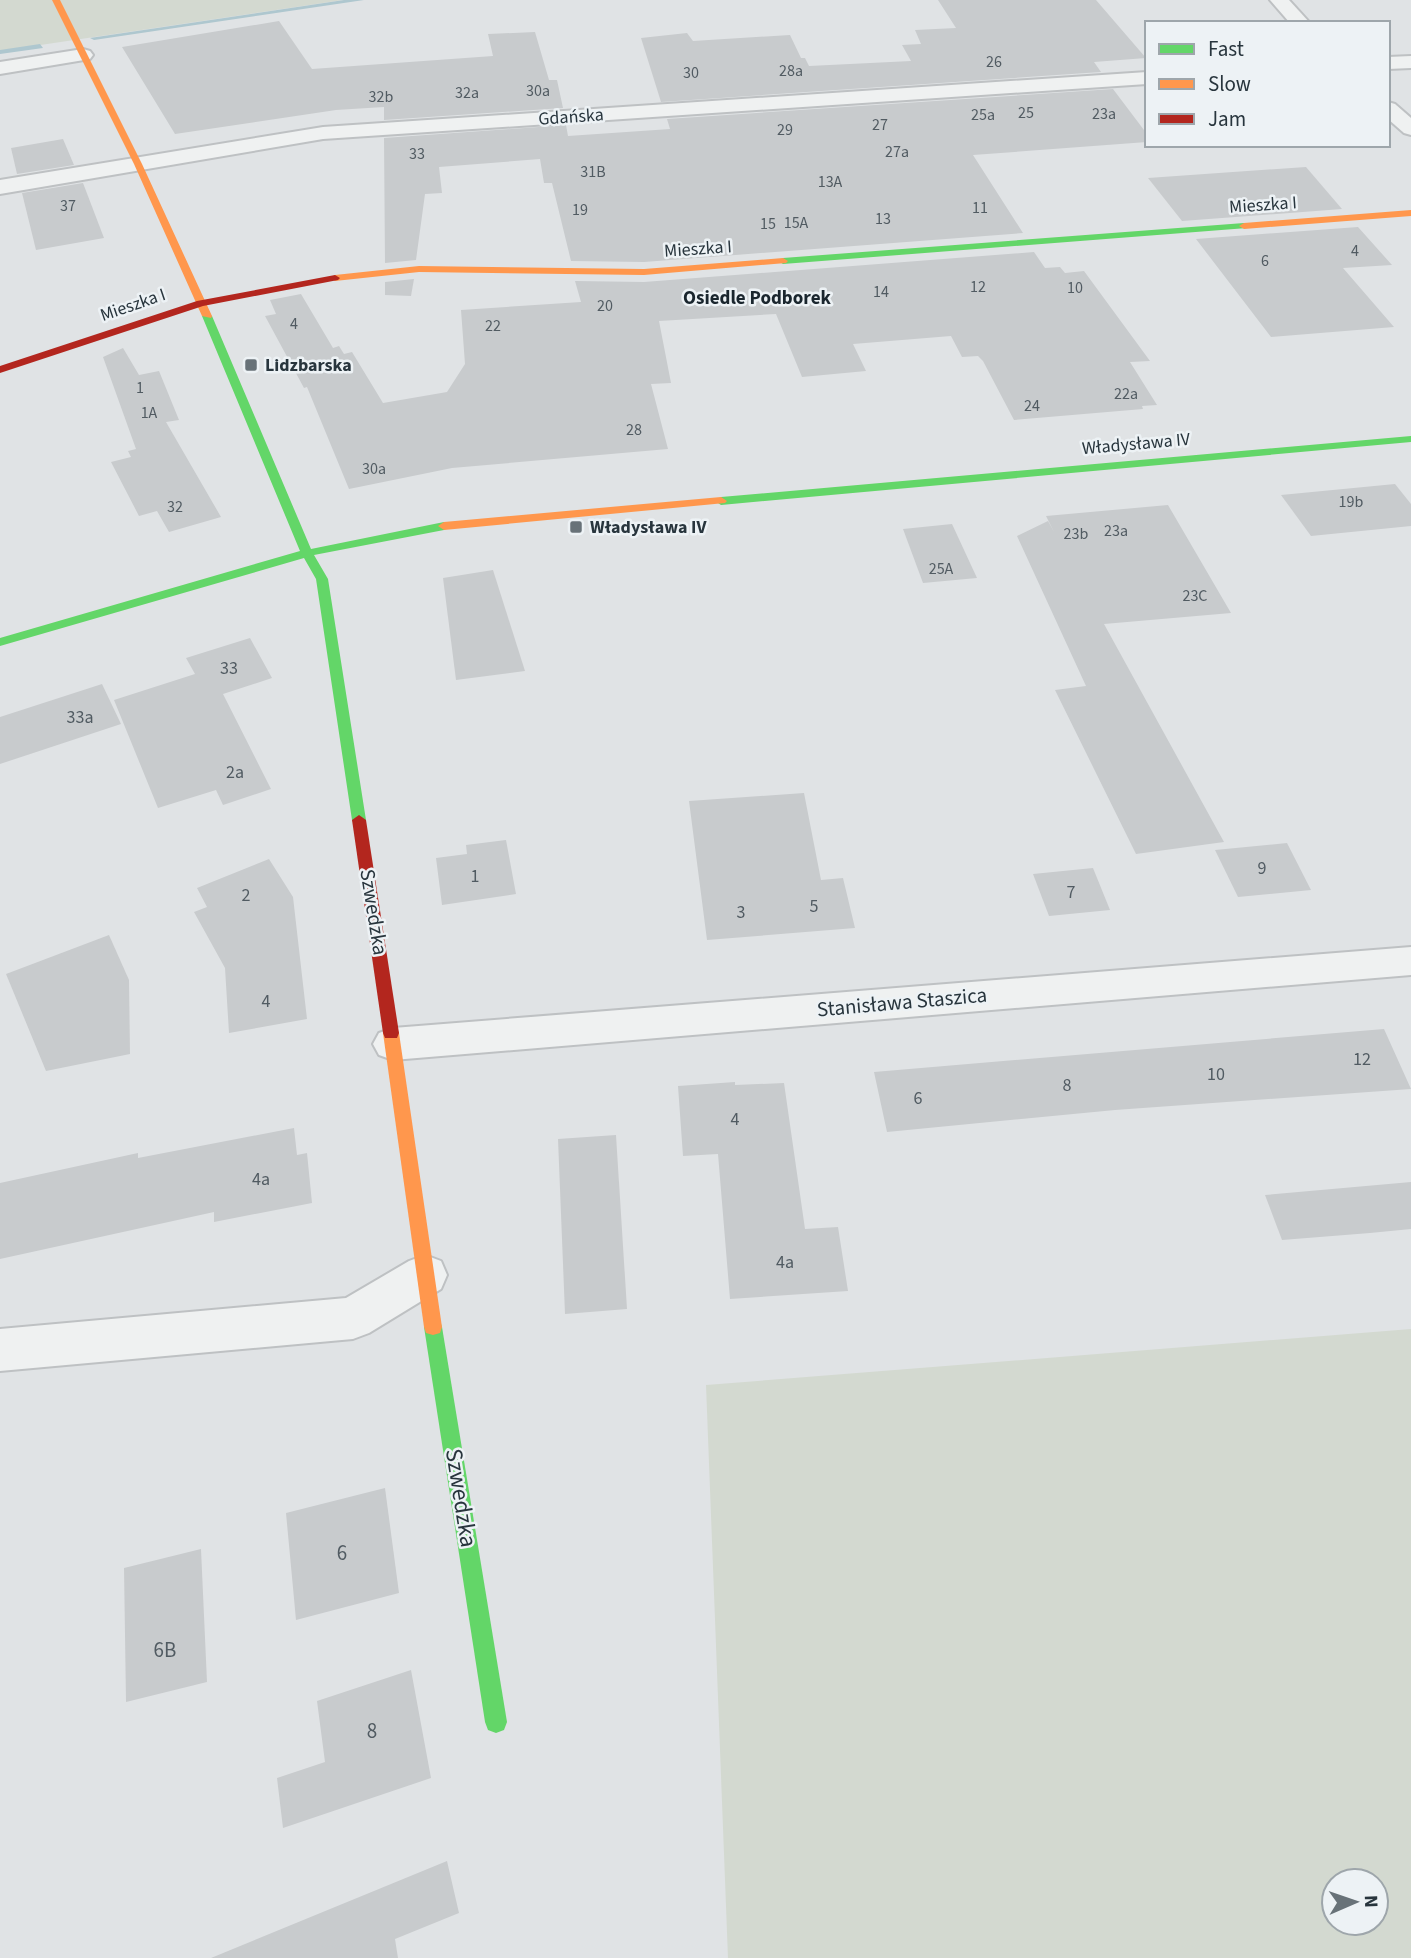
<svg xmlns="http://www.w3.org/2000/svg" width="1411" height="1958" font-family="'Source Sans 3',sans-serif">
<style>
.green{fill:#d3d9d0;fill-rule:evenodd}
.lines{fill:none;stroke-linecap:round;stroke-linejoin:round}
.stream{fill:#aec7cf;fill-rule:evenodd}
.building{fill:#c8cbcd}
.street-casing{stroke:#bec1c3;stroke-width:4}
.street{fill:#eff1f1;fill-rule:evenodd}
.fast{fill:#63d668;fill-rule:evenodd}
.slow{fill:#ff974d;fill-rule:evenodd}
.jam{fill:#b3261e;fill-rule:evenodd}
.poi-dot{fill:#687278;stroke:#edf2f5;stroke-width:2.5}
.labels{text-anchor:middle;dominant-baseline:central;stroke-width:5;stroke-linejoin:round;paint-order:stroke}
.far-number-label{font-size:16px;fill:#515b62}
.far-street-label{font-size:18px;fill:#28353d;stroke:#edf2f5}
.far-poi-label{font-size:18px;font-weight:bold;fill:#28353d;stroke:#edf2f5;text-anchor:start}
.number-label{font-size:18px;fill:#515b62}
.far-neighbourhood-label{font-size:19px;font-weight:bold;fill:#1a262e;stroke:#edf2f5}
.street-label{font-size:21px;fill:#28353d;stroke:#edf2f5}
.near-number-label{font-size:21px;fill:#515b62}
.near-street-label{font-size:24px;fill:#28353d;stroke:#edf2f5}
</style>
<rect width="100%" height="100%" fill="#e0e3e5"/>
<g class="green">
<path d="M 0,0 L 343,0 L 0,51 Z"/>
<path d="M 1411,1329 L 1411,1958 L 728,1958 L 706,1385 ZM 1334,1881 L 1376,1881 L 1376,1923 L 1334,1923 Z"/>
</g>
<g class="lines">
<g class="stream">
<path d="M 344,0 L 364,0 L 94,40 L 90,38 Z"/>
<path d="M 40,44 L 43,48 L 0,54 L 0,50 Z"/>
</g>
</g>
<g class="building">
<path d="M 938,0 L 1096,0 L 1146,58 L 1094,62 L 1101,72 L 661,102 L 641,38 L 687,33 L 693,41 L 790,35 L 801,58 L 805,58 L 809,66 L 911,61 L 902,45 L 921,44 L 915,30 L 956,28 Z"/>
<path d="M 279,21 L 312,69 L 493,56 L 488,34 L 535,32 L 549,80 L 557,80 L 563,108 L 384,120 L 384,107 L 336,110 L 175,134 L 122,47 Z"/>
<path d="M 1113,89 L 1147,134 L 1147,142 L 973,155 L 1023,233 L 644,262 L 571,261 L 552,183 L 544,183 L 540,159 L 439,167 L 442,193 L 425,194 L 416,260 L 385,263 L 384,138 L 566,125 L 568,136 L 670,129 L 667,119 Z"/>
<path d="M 63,139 L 74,165 L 17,174 L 11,148 Z"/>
<path d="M 1306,167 L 1342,209 L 1182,221 L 1148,178 Z"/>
<path d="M 83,183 L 104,238 L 36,250 L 22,193 Z"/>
<path d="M 1358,227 L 1392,265 L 1343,268 L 1394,327 L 1271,337 L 1196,239 Z"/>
<path d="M 1034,252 L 1045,268 L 1060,267 L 1065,273 L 1084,271 L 1150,361 L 1130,362 L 1157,405 L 1142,406 L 1143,409 L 1014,420 L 983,361 L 978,356 L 962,357 L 951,336 L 853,344 L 866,371 L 802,377 L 776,314 L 659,321 L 671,383 L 651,384 L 668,449 L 452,468 L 349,489 L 307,387 L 304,388 L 265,316 L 276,314 L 270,300 L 301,294 L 333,348 L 339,346 L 344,354 L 352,352 L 383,403 L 447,392 L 465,364 L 461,310 L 581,302 L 575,281 L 644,282 Z"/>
<path d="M 414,279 L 411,296 L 385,295 L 385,282 Z"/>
<path d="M 123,348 L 139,375 L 159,371 L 179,420 L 166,422 L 221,517 L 169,532 L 157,511 L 139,516 L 111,462 L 131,457 L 128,451 L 136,449 L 103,357 Z"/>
<path d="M 1395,484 L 1411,504 L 1411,526 L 1311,536 L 1281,495 Z"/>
<path d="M 1168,505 L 1231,613 L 1104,624 L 1224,842 L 1136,854 L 1055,690 L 1086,686 L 1017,536 L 1048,521 L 1054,532 L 1046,516 Z"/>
<path d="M 952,524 L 977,578 L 923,583 L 903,529 Z"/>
<path d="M 493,570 L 525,671 L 456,680 L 443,578 Z"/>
<path d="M 250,638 L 272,678 L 223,694 L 271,789 L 223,805 L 216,790 L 158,808 L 114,700 L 195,674 L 186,658 Z"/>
<path d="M 102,684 L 121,724 L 0,764 L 0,717 Z"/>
<path d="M 804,793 L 821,880 L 843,878 L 855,928 L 707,940 L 689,801 Z"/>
<path d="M 506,840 L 516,894 L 442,905 L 436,858 L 467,854 L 466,845 Z"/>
<path d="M 1287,843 L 1311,890 L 1238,897 L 1215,850 Z"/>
<path d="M 269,859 L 293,897 L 307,1019 L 229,1033 L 225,968 L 194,912 L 207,907 L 197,888 Z"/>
<path d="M 1093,868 L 1110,910 L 1049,916 L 1033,874 Z"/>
<path d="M 109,935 L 129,980 L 130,1054 L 46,1071 L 6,974 Z"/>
<path d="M 1384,1029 L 1411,1089 L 1115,1110 L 887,1132 L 874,1072 Z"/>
<path d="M 735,1082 L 735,1085 L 784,1083 L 805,1229 L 838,1227 L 848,1291 L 730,1299 L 718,1154 L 683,1156 L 678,1086 Z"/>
<path d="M 294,1128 L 297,1155 L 307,1153 L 312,1203 L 214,1222 L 214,1212 L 0,1259 L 0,1183 L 138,1153 L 138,1158 Z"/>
<path d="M 616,1135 L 627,1309 L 565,1314 L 558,1139 Z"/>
<path d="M 1411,1182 L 1411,1229 L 1370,1233 L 1282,1240 L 1265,1195 Z"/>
<path d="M 385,1488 L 399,1593 L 296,1620 L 286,1513 Z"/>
<path d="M 201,1549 L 207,1682 L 126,1702 L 124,1568 Z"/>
<path d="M 411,1670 L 431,1778 L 283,1828 L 277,1778 L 325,1762 L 317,1701 Z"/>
<path d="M 447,1861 L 459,1913 L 395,1939 L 398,1958 L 211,1958 Z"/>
</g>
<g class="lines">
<g class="street-casing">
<g id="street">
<path d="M 1270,0 L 1289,0 L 1310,23 L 1290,23 Z"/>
<path d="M 83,49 L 90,51 L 93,55 L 90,59 L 0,74 L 0,62 Z"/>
<path d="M 1411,56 L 1411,68 L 1388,69 L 1388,57 Z"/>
<path d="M 1147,72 L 1147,84 L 323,139 L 0,194 L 0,180 L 323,127 Z"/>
<path d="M 1388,102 L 1395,104 L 1411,118 L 1411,135 L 1404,133 L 1388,119 Z"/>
<path d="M 1411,947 L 1411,975 L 393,1060 L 379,1055 L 373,1044 L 379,1033 L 393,1028 Z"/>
<path d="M 425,1255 L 441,1261 L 447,1275 L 441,1289 L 369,1333 L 353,1339 L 0,1371 L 0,1329 L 346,1298 L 409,1261 Z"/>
</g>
</g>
<use href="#street" class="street"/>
<g class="fast">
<path d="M 1244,223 L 1247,224 L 1247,228 L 783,264 L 778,261 L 783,258 Z"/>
<path d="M 207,313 L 212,316 L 311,549 L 444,522 L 450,526 L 444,530 L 314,555 L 328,579 L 366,820 L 364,824 L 354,824 L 352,820 L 316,579 L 304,558 L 0,646 L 0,638 L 300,551 L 202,316 Z"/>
<path d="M 1411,436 L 1411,442 L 721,505 L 715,501 L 721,497 Z"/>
<path d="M 433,1319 L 440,1321 L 442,1327 L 507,1722 L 504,1730 L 496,1733 L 488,1730 L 485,1722 L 424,1327 L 426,1321 Z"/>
</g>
<g class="slow">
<path d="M 52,0 L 60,0 L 142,164 L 212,316 L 211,318 L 202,316 L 134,164 Z"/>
<path d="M 1411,210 L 1411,216 L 1244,229 L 1239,226 L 1244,223 Z"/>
<path d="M 783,258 L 788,261 L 786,263 L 644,275 L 419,272 L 335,281 L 330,278 L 335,275 L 419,266 L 644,269 Z"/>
<path d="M 721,497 L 727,501 L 725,503 L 444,530 L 438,526 L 444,522 Z"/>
<path d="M 391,1027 L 397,1028 L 399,1033 L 442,1327 L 440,1333 L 433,1335 L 426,1333 L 424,1327 L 383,1033 L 385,1028 Z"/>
</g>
<g class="jam">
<path d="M 335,275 L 340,278 L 338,280 L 203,306 L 0,373 L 0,366 L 197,301 Z"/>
<path d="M 359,815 L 366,820 L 399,1033 L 397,1038 L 385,1038 L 383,1033 L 352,820 Z"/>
</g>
</g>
<g class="poi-dot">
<rect x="244" y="358" width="14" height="14" rx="3.5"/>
<rect x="569" y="520" width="14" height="14" rx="3.5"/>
</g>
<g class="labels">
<g class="far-number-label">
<text x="994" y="62">26</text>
<text x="791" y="71">28a</text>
<text x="691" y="73">30</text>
<text x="538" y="91">30a</text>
<text x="467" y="93">32a</text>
<text x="381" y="97">32b</text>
<text x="1026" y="113">25</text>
<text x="1104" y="114">23a</text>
<text x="983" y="115">25a</text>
<text x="880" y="125">27</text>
<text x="785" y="130">29</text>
<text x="897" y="152">27a</text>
<text x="417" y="154">33</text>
<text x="593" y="172">31B</text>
<text x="830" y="182">13A</text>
<text x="68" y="206">37</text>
<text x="980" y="208">11</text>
<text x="580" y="210">19</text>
<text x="883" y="219">13</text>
<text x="796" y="223">15A</text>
<text x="768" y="224">15</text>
<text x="1355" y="251">4</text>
<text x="1265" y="261">6</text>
<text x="978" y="287">12</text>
<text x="1075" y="288">10</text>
<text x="881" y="292">14</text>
<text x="605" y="306">20</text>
<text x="294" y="324">4</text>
<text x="493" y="326">22</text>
<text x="140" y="388">1</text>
<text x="1126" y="394">22a</text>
<text x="1032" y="406">24</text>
<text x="149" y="413">1A</text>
<text x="634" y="430">28</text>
<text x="374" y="469">30a</text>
<text x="1351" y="502">19b</text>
<text x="175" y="507">32</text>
<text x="1116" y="531">23a</text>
<text x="1076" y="534">23b</text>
<text x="941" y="569">25A</text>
<text x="1195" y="596">23C</text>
</g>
<g class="far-street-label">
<text transform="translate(571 117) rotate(-4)">Gdańska</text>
<text transform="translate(1263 205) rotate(-4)">Mieszka I</text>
<text transform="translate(698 249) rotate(-4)">Mieszka I</text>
<text transform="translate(133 305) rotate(-19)">Mieszka I</text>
<text transform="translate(1136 444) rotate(-5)">Władysława IV</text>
</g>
<g class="far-poi-label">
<text x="265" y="365">Lidzbarska</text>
<text x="590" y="527">Władysława IV</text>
</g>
<g class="number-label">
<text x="229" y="668">33</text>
<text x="80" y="717">33a</text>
<text x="235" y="772">2a</text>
<text x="1262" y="868">9</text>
<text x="475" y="876">1</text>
<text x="1071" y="892">7</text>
<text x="246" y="895">2</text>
<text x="814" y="906">5</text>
<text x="741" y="912">3</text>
<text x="266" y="1001">4</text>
<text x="1362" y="1059">12</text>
<text x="1216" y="1074">10</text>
<text x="1067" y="1085">8</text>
<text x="918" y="1098">6</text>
<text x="735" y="1119">4</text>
<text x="261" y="1179">4a</text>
<text x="785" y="1262">4a</text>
</g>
<g class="far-neighbourhood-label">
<text x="757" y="298">Osiedle Podborek</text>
</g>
<g class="street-label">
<text transform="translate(374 912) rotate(81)">Szwedzka</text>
<text transform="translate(902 1002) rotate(-5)">Stanisława Staszica</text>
</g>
<g class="near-number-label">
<text x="342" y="1553">6</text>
<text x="165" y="1650">6B</text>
<text x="372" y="1731">8</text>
</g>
<g class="near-street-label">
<text transform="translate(461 1498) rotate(81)">Szwedzka</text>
</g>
</g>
<rect x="1145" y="21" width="245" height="126" fill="#edf2f5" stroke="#9ea6ab" stroke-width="2"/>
<rect x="1159" y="44" width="35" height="10" fill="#63d668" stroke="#9ea6ab" stroke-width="2"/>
<text x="1208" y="56" font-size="21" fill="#28353d">Fast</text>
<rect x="1159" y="79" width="35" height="10" fill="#ff974d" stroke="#9ea6ab" stroke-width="2"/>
<text x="1208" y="91" font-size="21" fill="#28353d">Slow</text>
<rect x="1159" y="114" width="35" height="10" fill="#b3261e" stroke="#9ea6ab" stroke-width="2"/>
<text x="1208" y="126" font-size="21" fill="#28353d">Jam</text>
<g transform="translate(1355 1902) rotate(88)"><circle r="33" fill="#edf2f5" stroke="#9ea6ab" stroke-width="2"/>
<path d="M0-5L12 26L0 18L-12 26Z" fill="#687278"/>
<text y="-10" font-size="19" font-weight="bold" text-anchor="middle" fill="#28353d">N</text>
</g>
</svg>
